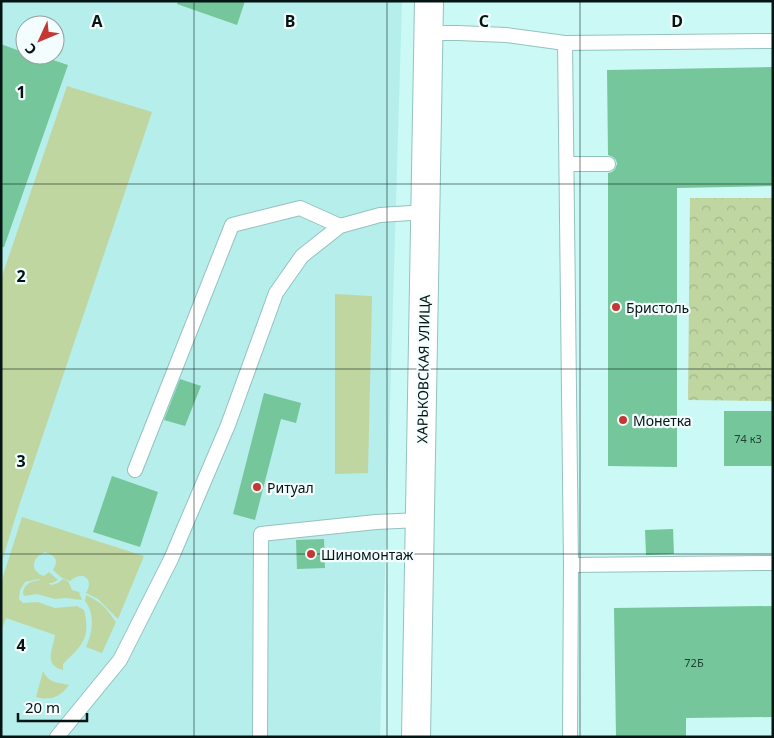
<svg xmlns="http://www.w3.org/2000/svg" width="774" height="738" font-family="'Noto Sans',sans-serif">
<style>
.built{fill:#b5eeeb;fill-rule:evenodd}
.grass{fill:#c0d6a1}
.park{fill:url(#park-crowns)}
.building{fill:#75c69a}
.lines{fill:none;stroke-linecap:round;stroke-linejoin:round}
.service-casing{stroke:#94c2bf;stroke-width:16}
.tertiary-casing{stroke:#94c2bf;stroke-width:30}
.service{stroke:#fff;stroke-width:14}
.tertiary{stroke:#fff;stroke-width:28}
.grid{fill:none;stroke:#041514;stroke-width:1;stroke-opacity:0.55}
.poi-dot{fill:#c53733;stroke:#f4fdfd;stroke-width:2}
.labels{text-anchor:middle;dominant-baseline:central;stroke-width:4.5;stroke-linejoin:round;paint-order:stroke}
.number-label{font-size:11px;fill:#204136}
.poi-label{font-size:14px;fill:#041514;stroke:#f4fdfd;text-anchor:start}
.street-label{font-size:14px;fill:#041514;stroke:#f4fdfd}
.grid-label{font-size:16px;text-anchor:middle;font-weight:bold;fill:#041514;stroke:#f4fdfd;stroke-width:4.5;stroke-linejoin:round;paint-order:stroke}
</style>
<defs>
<pattern id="park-crowns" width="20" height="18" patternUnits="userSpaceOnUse" patternTransform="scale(1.25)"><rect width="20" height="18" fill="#c0d6a1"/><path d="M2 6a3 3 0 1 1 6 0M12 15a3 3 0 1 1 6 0" fill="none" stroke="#a3b78a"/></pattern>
</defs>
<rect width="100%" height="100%" fill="#caf9f6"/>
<path class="built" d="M 1,1 L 402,1 L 380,737 L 1,737 ZM 25,25 L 55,25 L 55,55 L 25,55 Z"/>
<g class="grass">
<path d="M 67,86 L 152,112 L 18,509 L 1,564 L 1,279 Z"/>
<path d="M 335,294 L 372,296 L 368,473 L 335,474 Z"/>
<path d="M 22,517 L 144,556 L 118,619 L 98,599 L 86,593 C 95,578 82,570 70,581 L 62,578 L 53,570 C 59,560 56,556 45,552 C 32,557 29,571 44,576 L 49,572 L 58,580 L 52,583 L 48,583 L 52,585 L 58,583 L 63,579 L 68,581 L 72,590 L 79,592 L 82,600 L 66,598 L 55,599 L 37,594 L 25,596 L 23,594 C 23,584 31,581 40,580 L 39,579 L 25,582 L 20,590 L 19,599 L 23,603 L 38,602 L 46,605 L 55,608 L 77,606 L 84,610 C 91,639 82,645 63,664 L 63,670 C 43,665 53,649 55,635 L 6,618 L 1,632 L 1,583 Z"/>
<path d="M 86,595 C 103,603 106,608 116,622 L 102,653 L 86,647 C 93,632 95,614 85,601 Z"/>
<path d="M 43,671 C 49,683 56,682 69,685 C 60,697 51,701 36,697 Z"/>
</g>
<path class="park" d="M 690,198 L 773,198 L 773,401 L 688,400 Z"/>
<g class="building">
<path d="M 178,1 L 245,1 L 237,25 L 177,4 Z"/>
<path d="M 1,44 L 25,53 L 25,55 L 32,55 L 41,58 L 41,56 L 68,65 L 4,247 L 1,247 Z"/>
<path d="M 773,67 L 773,186 L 677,188 L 677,467 L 608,466 L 608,173 L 612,172 L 615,169 L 617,164 L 616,160 L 613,157 L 608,155 L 607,70 Z"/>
<path d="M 180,379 L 201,386 L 185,426 L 164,420 Z"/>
<path d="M 264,393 L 301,403 L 296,423 L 281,419 L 255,520 L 233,514 Z"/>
<rect x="724" y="411" width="49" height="55"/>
<path d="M 112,476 L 158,492 L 140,547 L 93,532 Z"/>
<path d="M 673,529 L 674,554 L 646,555 L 645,530 Z"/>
<path d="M 324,539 L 325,568 L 297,569 L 296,540 Z"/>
<path d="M 773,606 L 773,717 L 686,718 L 686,737 L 616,737 L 614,608 Z"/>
</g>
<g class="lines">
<g class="service-casing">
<g id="service">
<path d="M 429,33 L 458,33 L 506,35 L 565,43 L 773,41"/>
<path d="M 565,43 L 571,565 L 773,563"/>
<path d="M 567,164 L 608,164"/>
<path d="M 135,470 L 232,225 L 300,208 L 340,226"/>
<path d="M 57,737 L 120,660 L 171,559 L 228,425 L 276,293 L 302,256 L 340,226 L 380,215 L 426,212"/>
<path d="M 260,737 L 261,534 L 376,522 L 420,520"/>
<path d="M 570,737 L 571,565"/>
</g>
</g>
<g class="tertiary-casing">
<path id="tertiary" d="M 416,737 L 429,1"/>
</g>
<use href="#service" class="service"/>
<use href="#tertiary" class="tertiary"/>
</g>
<path class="grid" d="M 194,1 L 194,737M 387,1 L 387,737M 580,1 L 580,737M 1,184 L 773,184M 1,369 L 773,369M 1,554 L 773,554"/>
<g class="poi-dot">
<circle cx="616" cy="307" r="5"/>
<circle cx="623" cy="420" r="5"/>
<circle cx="257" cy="487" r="5"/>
<circle cx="311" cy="554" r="5"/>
</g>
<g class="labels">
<g class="number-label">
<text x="748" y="438">74 к3</text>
<text x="694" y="662">72Б</text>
</g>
<g class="poi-label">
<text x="626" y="307">Бристоль</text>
<text x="633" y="420">Монетка</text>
<text x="267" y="487">Ритуал</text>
<text x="321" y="554">Шиномонтаж</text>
</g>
<g class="street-label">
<text transform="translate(423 369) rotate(-89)">ХАРЬКОВСКАЯ УЛИЦА</text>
</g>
</g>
<g class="grid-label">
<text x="97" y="27">A</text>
<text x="290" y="27">B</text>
<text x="484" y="27">C</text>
<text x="677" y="27">D</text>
<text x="21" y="98">1</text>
<text x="21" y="282">2</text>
<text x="21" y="467">3</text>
<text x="21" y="651">4</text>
</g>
<rect width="774" height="738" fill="none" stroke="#041514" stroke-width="5"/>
<g transform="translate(40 40) rotate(226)"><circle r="24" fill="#f4fdfd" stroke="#94a0a0"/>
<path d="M0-4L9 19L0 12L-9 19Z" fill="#c53733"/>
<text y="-8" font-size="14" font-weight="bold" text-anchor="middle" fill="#041514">С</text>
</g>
<path d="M18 713v8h69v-8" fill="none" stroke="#041514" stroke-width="2.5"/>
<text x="25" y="713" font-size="15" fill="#041514" stroke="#f4fdfd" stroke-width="4" paint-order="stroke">20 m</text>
</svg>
